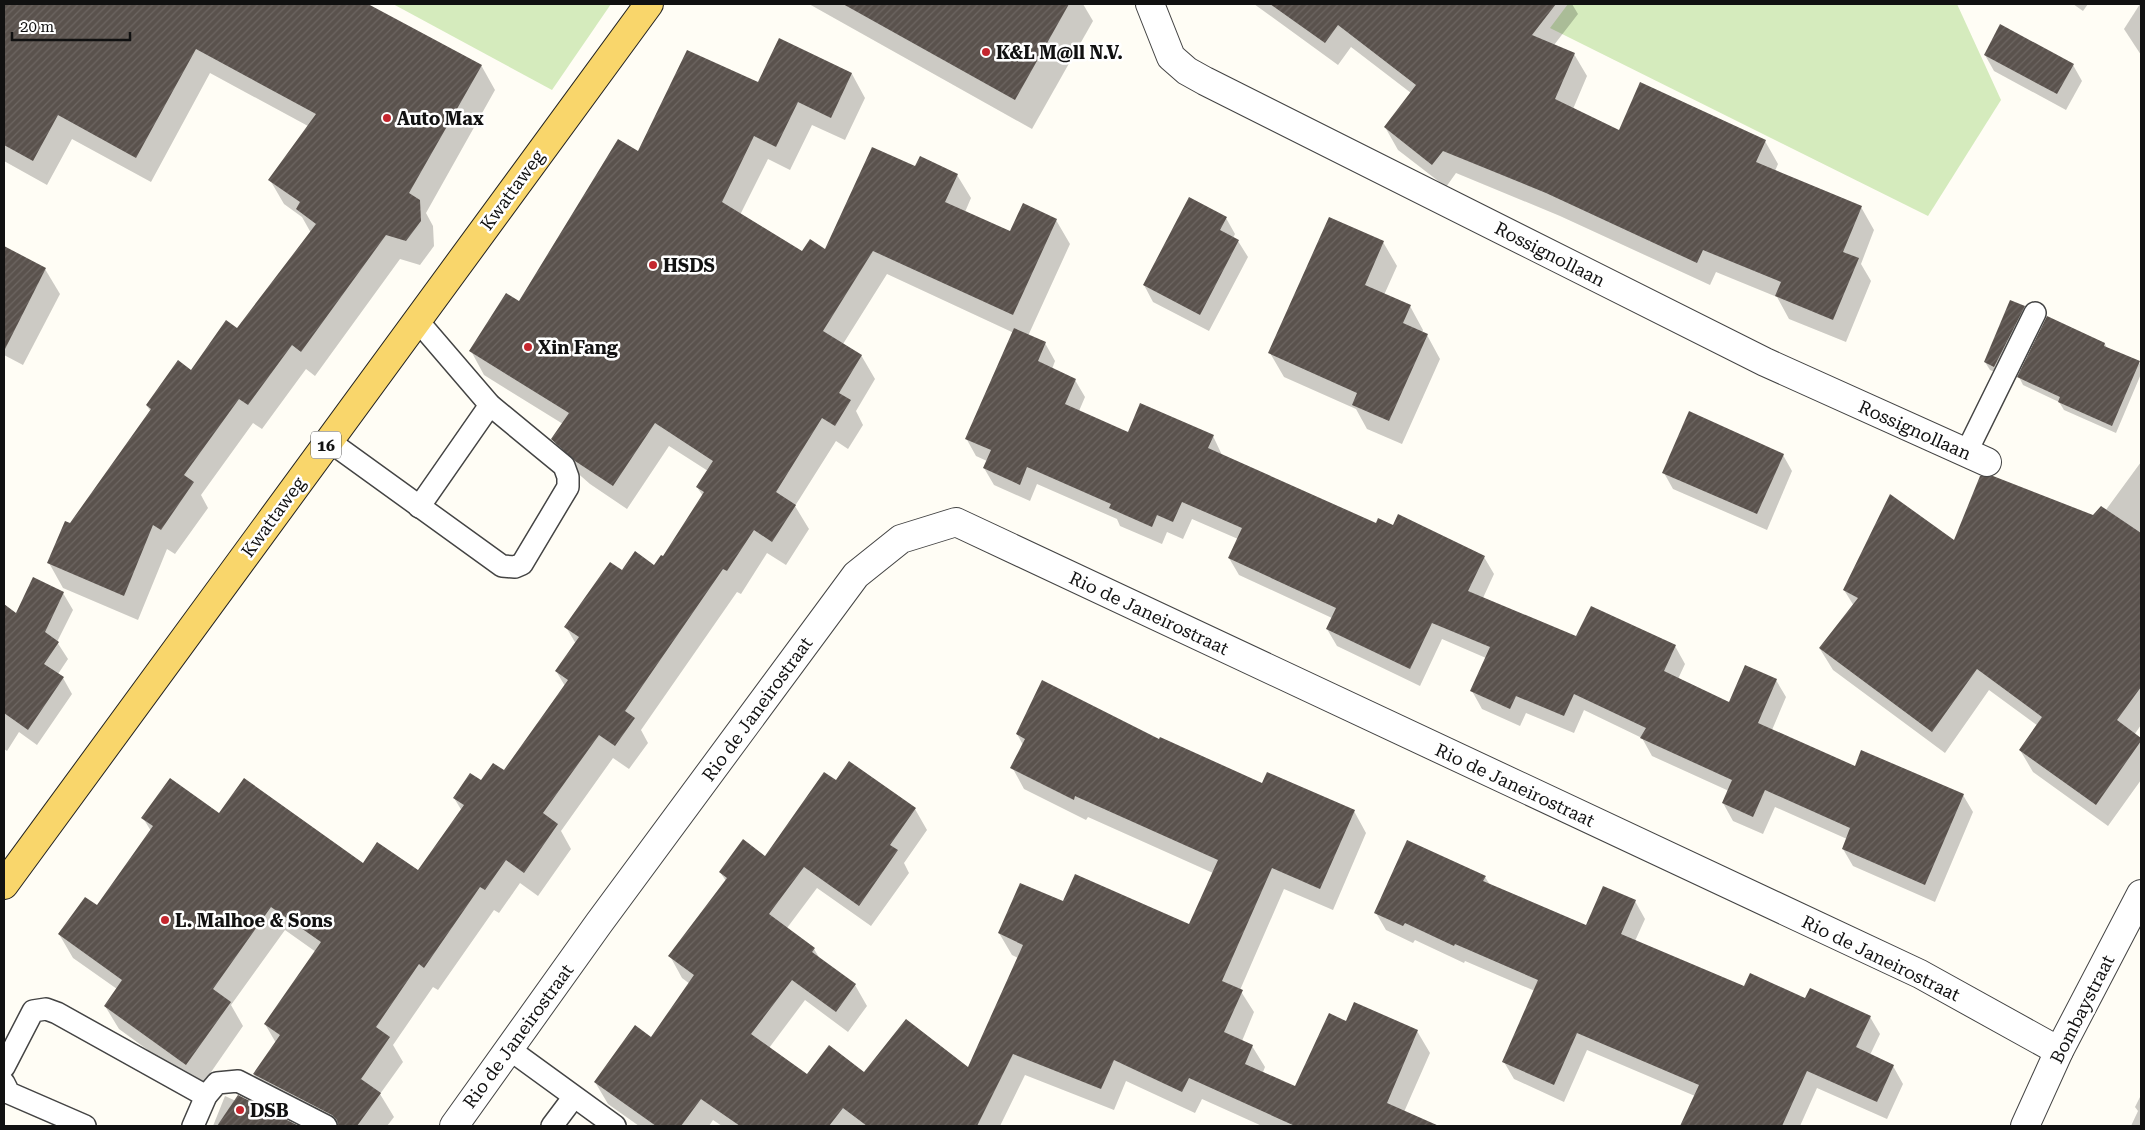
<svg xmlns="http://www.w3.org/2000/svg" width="2145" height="1130" font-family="'Roboto Serif',serif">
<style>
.grass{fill:#d5ebbd}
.shadow{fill:#0003}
.building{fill:url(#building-hatch)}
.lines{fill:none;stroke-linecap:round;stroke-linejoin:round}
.lane-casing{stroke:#444;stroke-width:24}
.street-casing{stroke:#444;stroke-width:30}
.primary-casing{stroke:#222;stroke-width:30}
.lane{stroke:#fff;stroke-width:21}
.street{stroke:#fff;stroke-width:28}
.primary{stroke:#f9d66b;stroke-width:28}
.poi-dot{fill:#c4262e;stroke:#fff;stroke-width:2}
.labels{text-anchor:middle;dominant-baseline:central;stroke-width:5;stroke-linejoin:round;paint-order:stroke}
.shield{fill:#fff;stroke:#585858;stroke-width:1}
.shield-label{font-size:16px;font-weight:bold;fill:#111}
.poi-label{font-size:18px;font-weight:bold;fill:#111;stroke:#fff;text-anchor:start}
.street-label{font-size:18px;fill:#111;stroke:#fff}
</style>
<defs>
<pattern id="building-hatch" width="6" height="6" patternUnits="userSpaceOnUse" patternTransform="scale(1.25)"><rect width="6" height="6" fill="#5a524d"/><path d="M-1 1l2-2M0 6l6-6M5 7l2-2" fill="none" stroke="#6d6662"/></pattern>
</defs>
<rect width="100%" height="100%" fill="#fffdf5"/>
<g class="grass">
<path d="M 393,4 L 611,4 L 552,90 Z"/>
<path d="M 1568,4 L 1957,4 L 2001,100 L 1928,216 L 1550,28 Z"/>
</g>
<g class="shadow">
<path d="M 4,4 L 366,4 L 481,65 L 495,90 L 426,213 L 433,226 L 434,246 L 420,265 L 400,259 L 315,376 L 306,369 L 262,429 L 253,423 L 201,495 L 208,508 L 175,554 L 167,549 L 138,620 L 63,588 L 49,563 L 71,525 L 151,412 L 147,406 L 191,372 L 238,330 L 311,233 L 302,217 L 284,204 L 270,180 L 308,126 L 210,73 L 151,182 L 72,139 L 47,185 L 4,161 Z"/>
<path d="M 809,4 L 1083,4 L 1093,21 L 1032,129 Z"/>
<path d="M 1254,4 L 1572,4 L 1578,14 L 1554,45 L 1574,54 L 1587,76 L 1573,109 L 1619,131 L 1765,141 L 1778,164 L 1775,171 L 1861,207 L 1874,230 L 1861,264 L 1871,281 L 1846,342 L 1789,319 L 1777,297 L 1716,272 L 1710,285 L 1560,216 L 1456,173 L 1446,187 L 1398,150 L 1385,127 L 1411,93 L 1351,47 L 1338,65 Z"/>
<path d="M 2073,4 L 2088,4 L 2083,11 Z"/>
<path d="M 2140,4 L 2141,4 L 2141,55 L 2124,29 Z"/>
<path d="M 780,40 L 852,74 L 865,98 L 845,140 L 812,125 L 790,170 L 768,159 L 740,215 L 802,253 L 825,251 L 916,168 L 957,175 L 971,198 L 965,212 L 1011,233 L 1056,220 L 1070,244 L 1028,336 L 1045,343 L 1055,361 L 1052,369 L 1075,380 L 1085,397 L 1079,411 L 1128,434 L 1213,436 L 1222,455 L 1376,524 L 1393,527 L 1484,557 L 1494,574 L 1483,598 L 1577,638 L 1675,646 L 1685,664 L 1678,679 L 1729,703 L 1776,680 L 1786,697 L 1772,730 L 1856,767 L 1963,795 L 1973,812 L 1935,902 L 1853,866 L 1843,849 L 1847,839 L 1775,807 L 1763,834 L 1733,821 L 1723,803 L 1729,791 L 1652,756 L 1642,738 L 1584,710 L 1574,733 L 1526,713 L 1520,726 L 1482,709 L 1472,691 L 1486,658 L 1442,639 L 1420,686 L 1337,646 L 1327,629 L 1332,618 L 1239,575 L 1229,558 L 1238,539 L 1192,519 L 1183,539 L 1167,532 L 1162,544 L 1120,526 L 1117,519 L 1037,484 L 1030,501 L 994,485 L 984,468 L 987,461 L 976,456 L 966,438 L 1014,333 L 887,274 L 843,344 L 861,355 L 875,379 L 856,411 L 863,425 L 848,449 L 836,441 L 795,506 L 809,529 L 786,565 L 767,553 L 741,594 L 737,592 L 641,730 L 648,743 L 629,769 L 613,758 L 561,831 L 571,849 L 538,896 L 520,883 L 499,913 L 494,910 L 438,990 L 433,987 L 393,1045 L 403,1062 L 380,1094 L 394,1117 L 387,1126 L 323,1126 L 268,1098 L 254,1075 L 276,1043 L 265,1024 L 316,952 L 285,930 L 231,1005 L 243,1026 L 200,1088 L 119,1029 L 105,1006 L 117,989 L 73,958 L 59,934 L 97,906 L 151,831 L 143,818 L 220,815 L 363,865 L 418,872 L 462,811 L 454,798 L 481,782 L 504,772 L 565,686 L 556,671 L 576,644 L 566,627 L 622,572 L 654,567 L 663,558 L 703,496 L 697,487 L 708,471 L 669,446 L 627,509 L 590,484 L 566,463 L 553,439 L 563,424 L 484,375 L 471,351 L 520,303 L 639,153 L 758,84 Z"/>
<path d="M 1985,55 L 2073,65 L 2082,81 L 2066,110 L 1994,71 Z"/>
<path d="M 1226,218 L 1235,234 L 1233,238 L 1238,241 L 1248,257 L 1209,331 L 1153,302 L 1144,285 Z"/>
<path d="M 1383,242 L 1397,266 L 1384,295 L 1410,306 L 1423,330 L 1422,333 L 1427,335 L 1440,359 L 1402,444 L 1367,429 L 1356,409 L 1284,377 L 1270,353 Z"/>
<path d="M 4,248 L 45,269 L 60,294 L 23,365 L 4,355 Z"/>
<path d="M 2024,307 L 2029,315 L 1999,374 L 1990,370 L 1985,362 Z"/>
<path d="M 2105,344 L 2107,348 L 2139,362 L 2141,366 L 2141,374 L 2116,433 L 2064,410 L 2059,402 L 2023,385 L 2019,377 Z"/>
<path d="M 1783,455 L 1792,471 L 1767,530 L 1673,489 L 1664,473 Z"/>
<path d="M 2141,462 L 2141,725 L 2134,735 L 2141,739 L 2141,780 L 2108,826 L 2033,772 L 2020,750 L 2038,726 L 1989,690 L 1945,753 L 1833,670 L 1820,649 L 1854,606 L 1844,590 L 1955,542 L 2089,533 Z"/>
<path d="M 63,593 L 73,610 L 57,642 L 68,659 L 58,674 L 63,678 L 72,694 L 37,745 L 19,732 L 7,751 L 4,749 L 4,606 L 16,614 Z"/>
<path d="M 1017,734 L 1160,741 L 1263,784 L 1354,811 L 1366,833 L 1333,910 L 1284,889 L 1240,990 L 1254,1012 L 1242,1041 L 1252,1046 L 1265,1067 L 1263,1072 L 1296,1088 L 1347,1023 L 1417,1031 L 1430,1053 L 1404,1112 L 1436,1126 L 1262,1126 L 1202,1099 L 1195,1113 L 1126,1081 L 1114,1110 L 1025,1075 L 1000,1126 L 722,1126 L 713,1120 L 709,1126 L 639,1126 L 608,1104 L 595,1082 L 651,1038 L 690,984 L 682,978 L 670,956 L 726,881 L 720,872 L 765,858 L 837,781 L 915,809 L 927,830 L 904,863 L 909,873 L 871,926 L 817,888 L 787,928 L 814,949 L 820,959 L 855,985 L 867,1006 L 848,1032 L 805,1000 L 769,1048 L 808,1076 L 969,1069 L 1018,958 L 1012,955 L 999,933 L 1063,903 L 1190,926 L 1213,873 L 1088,817 L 1086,820 L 1024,789 L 1012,767 L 1023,745 Z"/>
<path d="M 1485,877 L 1490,885 L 1586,927 L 1635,901 L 1645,919 L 1635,941 L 1745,988 L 1870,1017 L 1880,1034 L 1870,1055 L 1893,1066 L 1903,1084 L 1887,1119 L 1817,1088 L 1800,1126 L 1681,1126 L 1695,1096 L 1587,1050 L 1564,1102 L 1514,1079 L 1504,1062 L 1535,991 L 1465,961 L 1464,963 L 1415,940 L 1413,943 L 1386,930 L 1376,913 Z"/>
<path d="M 2141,1095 L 2141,1126 L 2131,1126 L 2138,1111 L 2135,1107 Z"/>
<path d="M 225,1096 L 236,1101 L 239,1097 L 296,1126 L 213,1126 Z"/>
</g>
<g class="building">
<path d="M 4,4 L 368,4 L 482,65 L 409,193 L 420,200 L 421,221 L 406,241 L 386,235 L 301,352 L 292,345 L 248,405 L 239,399 L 184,475 L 194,482 L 161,530 L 153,525 L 124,596 L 47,563 L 65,521 L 70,523 L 151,409 L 146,405 L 178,360 L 191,370 L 226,320 L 237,328 L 316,224 L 296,209 L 300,202 L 268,180 L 316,114 L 196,49 L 136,158 L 58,115 L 33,161 L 4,145 Z"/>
<path d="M 843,4 L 1069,4 L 1015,100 Z"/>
<path d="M 1270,4 L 1556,4 L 1532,35 L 1575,53 L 1555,99 L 1619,130 L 1640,82 L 1766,140 L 1756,162 L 1862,206 L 1843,252 L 1859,258 L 1833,320 L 1775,296 L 1781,282 L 1703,250 L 1697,263 L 1546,193 L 1443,151 L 1432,165 L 1384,127 L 1416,85 L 1338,25 L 1325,43 Z"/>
<path d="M 2000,24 L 2074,64 L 2057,94 L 1984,55 Z"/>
<path d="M 779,38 L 852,73 L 831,118 L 798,102 L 776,147 L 754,136 L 722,202 L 802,251 L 810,239 L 825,249 L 872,147 L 915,166 L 920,156 L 958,174 L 945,202 L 1010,231 L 1023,203 L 1057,219 L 1013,315 L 873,251 L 823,331 L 862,355 L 839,393 L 851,400 L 835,426 L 822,418 L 776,492 L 796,505 L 772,542 L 754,530 L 727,571 L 723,569 L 625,711 L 635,718 L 615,746 L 599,735 L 543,813 L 558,824 L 524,873 L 506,860 L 485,890 L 480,887 L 424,968 L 419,964 L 376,1027 L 390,1037 L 361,1079 L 381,1093 L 357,1126 L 338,1126 L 337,1120 L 332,1115 L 253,1074 L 280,1035 L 264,1024 L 321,942 L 271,907 L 213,989 L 231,1002 L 186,1065 L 104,1006 L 122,980 L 58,934 L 85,897 L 97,905 L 153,826 L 141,818 L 170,778 L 219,813 L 244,778 L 363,863 L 377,842 L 418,870 L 464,805 L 453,798 L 470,773 L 481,780 L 493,763 L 504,770 L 568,680 L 555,671 L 579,637 L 564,627 L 610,562 L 622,570 L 635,551 L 654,565 L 661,555 L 663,556 L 704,492 L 696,487 L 713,461 L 655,423 L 613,486 L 575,461 L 551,439 L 569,413 L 469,351 L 506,293 L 519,301 L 618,139 L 638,151 L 687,50 L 758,82 Z"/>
<path d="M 1189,197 L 1227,217 L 1220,230 L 1239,240 L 1200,315 L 1143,285 Z"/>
<path d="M 1329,217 L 1384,241 L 1365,285 L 1411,305 L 1403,323 L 1428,334 L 1389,421 L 1352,405 L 1357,393 L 1268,353 Z"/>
<path d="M 4,246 L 46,268 L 4,351 Z"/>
<path d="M 2010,300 L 2025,306 L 1994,367 L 1984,362 Z"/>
<path d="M 2047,316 L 2105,343 L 2104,346 L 2140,361 L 2112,426 L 2058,402 L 2060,397 L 2017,377 Z"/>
<path d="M 1014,328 L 1046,342 L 1038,361 L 1076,379 L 1065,404 L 1128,432 L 1140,403 L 1214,435 L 1208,448 L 1376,523 L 1378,518 L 1393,525 L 1398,514 L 1485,556 L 1468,591 L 1576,636 L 1591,606 L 1676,645 L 1664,671 L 1729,702 L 1745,665 L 1777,679 L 1758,723 L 1855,766 L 1861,750 L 1964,794 L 1925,885 L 1842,849 L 1850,828 L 1765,790 L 1753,817 L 1722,803 L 1732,780 L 1640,738 L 1646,728 L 1574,694 L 1564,716 L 1516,696 L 1510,709 L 1470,691 L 1490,647 L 1432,623 L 1410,669 L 1326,629 L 1336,608 L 1228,558 L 1242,528 L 1182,502 L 1173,522 L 1157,515 L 1152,527 L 1109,508 L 1111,504 L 1027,467 L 1020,485 L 983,468 L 991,450 L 965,439 Z"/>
<path d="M 1689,411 L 1784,454 L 1757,514 L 1662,473 Z"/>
<path d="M 1980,476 L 1993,476 L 2093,515 L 2101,506 L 2141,533 L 2141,687 L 2117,720 L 2141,738 L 2141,741 L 2096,805 L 2019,750 L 2042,717 L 1977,669 L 1932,732 L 1819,648 L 1858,598 L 1843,590 L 1890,494 L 1954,540 Z"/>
<path d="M 33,577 L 64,592 L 45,632 L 59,642 L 44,664 L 64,677 L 28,730 L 4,713 L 4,604 L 16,613 Z"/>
<path d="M 1042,680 L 1159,739 L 1160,737 L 1262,783 L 1267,772 L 1355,810 L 1320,889 L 1272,868 L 1222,981 L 1243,990 L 1224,1032 L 1253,1045 L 1245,1064 L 1295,1086 L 1329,1013 L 1346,1021 L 1354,1002 L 1418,1030 L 1387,1103 L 1439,1126 L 1295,1126 L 1189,1078 L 1182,1092 L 1114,1060 L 1101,1089 L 1013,1054 L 977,1126 L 867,1126 L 843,1108 L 829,1126 L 740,1126 L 701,1099 L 681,1126 L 656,1126 L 594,1082 L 635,1025 L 651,1037 L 694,975 L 668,956 L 727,878 L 719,872 L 743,839 L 765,856 L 824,772 L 836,780 L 849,761 L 916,808 L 890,845 L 898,850 L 859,906 L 804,867 L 769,914 L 815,948 L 812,952 L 856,984 L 836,1012 L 792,980 L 751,1034 L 807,1074 L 829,1045 L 864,1072 L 906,1019 L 968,1067 L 1023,945 L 998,933 L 1020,883 L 1063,901 L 1075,874 L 1189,924 L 1218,860 L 1075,796 L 1074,800 L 1010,768 L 1025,739 L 1016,734 Z"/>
<path d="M 1407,840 L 1486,876 L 1483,881 L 1586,925 L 1603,886 L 1636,900 L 1621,934 L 1744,986 L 1750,973 L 1805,998 L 1810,988 L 1871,1016 L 1856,1047 L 1894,1065 L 1877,1102 L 1807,1071 L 1782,1126 L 1680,1126 L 1699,1085 L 1577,1033 L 1554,1085 L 1502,1062 L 1538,980 L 1455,944 L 1454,946 L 1405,923 L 1403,926 L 1374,913 Z"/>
<path d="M 238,1095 L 299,1126 L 217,1126 Z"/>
</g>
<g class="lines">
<g class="lane-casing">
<g id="lane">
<path d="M 329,441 L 502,566 L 515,567 L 522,564 L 568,487 L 568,477 L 564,466 L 490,405 L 417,320"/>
<path d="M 1966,453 L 2035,313"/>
<path d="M 419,507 L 490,405"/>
<path d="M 509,1049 L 615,1126"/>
<path d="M 4,1067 L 33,1011 L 46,1009 L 57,1013 L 206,1096"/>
<path d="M 4,1083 L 9,1093 L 85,1126"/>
<path d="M 193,1126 L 206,1096 L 217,1083 L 238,1081 L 326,1126"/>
<path d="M 552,1126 L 573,1098"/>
</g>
</g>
<g class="street-casing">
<g id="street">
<path d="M 1150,4 L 1171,57 L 1187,71 L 1205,81 L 1765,362 L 1987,462"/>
<path d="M 454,1126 L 599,923 L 856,575 L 901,539 L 956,522 L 1920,974 L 2059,1051"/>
<path d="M 2025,1126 L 2059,1051 L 2141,894"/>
</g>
</g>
<g class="primary-casing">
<path id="primary" d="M 4,885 L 649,4"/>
</g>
<use href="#lane" class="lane"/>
<use href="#street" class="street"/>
<use href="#primary" class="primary"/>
</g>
<g class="poi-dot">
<circle cx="986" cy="52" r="5"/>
<circle cx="387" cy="118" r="5"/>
<circle cx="653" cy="265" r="5"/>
<circle cx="528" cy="347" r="5"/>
<circle cx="165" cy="920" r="5"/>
<circle cx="240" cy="1110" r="5"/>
</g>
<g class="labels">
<rect class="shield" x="311" y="431.5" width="30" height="27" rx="4"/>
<g class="shield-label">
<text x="326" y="445">16</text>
</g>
<g class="poi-label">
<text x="996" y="52">K&amp;L M@ll N.V.</text>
<text x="397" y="118">Auto Max</text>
<text x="663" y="265">HSDS</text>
<text x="538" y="347">Xin Fang</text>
<text x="175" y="920">L. Malhoe &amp; Sons</text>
<text x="250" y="1110">DSB</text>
</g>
<g class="street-label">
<text transform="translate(512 190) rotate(-54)">Kwattaweg</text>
<text transform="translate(1550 254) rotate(27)">Rossignollaan</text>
<text transform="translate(1915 430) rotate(24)">Rossignollaan</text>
<text transform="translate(273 517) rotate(-54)">Kwattaweg</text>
<text transform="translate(1149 613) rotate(25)">Rio de Janeirostraat</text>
<text transform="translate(757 709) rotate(-54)">Rio de Janeirostraat</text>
<text transform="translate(1515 785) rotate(25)">Rio de Janeirostraat</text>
<text transform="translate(1881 958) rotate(26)">Rio de Janeirostraat</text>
<text transform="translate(2082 1009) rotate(-63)">Bombaystraat</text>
<text transform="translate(518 1036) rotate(-54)">Rio de Janeirostraat</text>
</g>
</g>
<rect width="2145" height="1130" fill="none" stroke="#111111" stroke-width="10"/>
<path d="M12 32v8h118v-8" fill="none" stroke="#111111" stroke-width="2.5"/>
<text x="20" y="32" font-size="15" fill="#111111" stroke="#ffffff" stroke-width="4" paint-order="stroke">20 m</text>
</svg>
